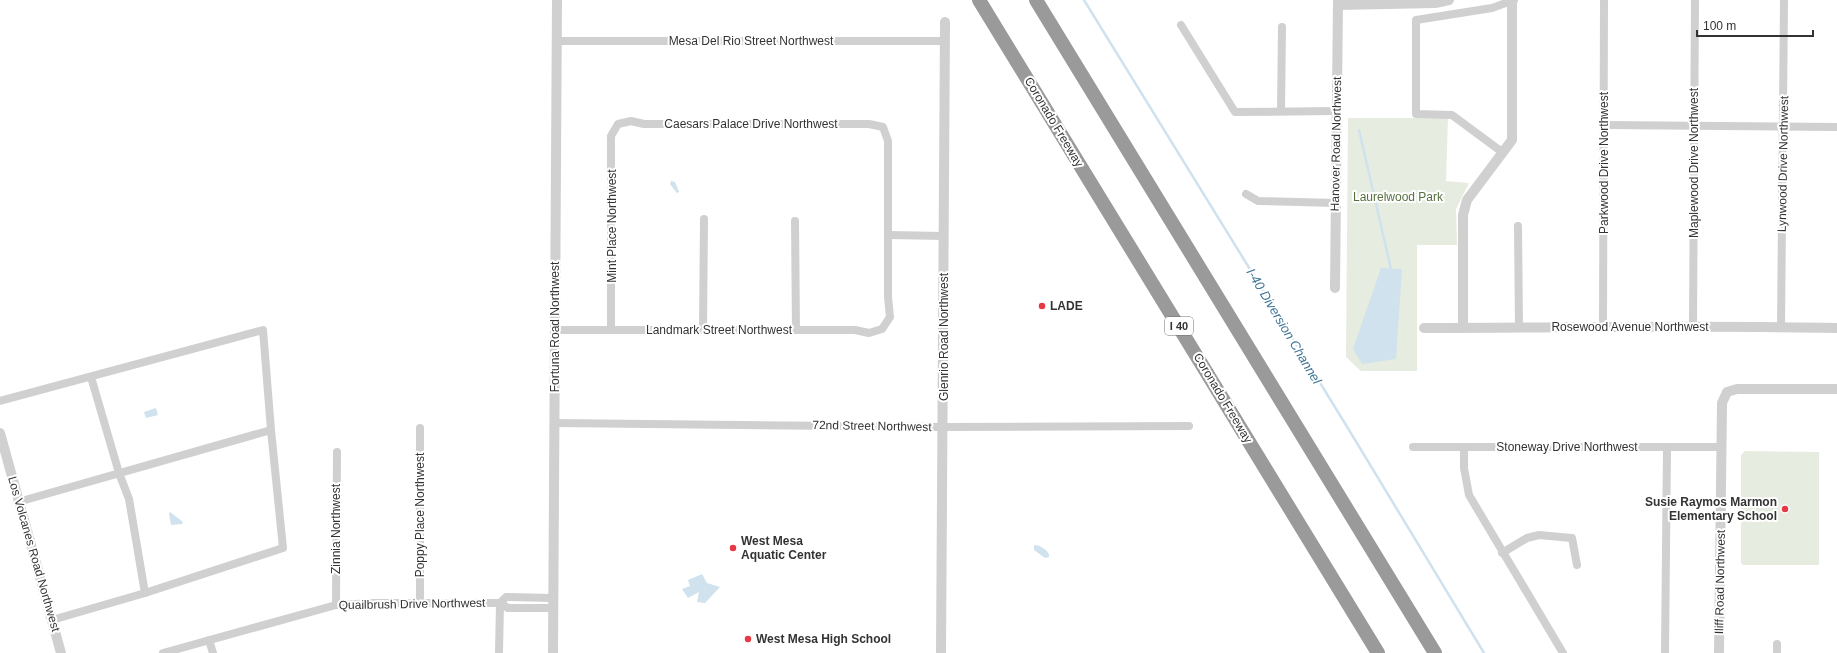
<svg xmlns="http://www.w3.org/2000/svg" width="1837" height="653" font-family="Helvetica,sans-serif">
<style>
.green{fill:#e6ecdf}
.water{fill:#cfe2ee}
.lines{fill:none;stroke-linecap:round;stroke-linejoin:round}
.stream{stroke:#cfe2ee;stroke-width:2.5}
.minor{stroke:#d0d0d0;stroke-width:8}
.tertiary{stroke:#d0d0d0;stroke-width:10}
.motorway{stroke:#9a9a9a;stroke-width:14}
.poi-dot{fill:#e63946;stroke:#fff;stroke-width:1.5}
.labels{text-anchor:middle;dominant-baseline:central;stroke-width:4;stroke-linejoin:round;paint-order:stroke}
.shield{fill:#fff;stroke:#707070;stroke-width:1}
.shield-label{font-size:11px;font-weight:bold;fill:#333}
.street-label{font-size:12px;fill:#333;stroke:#fff}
.park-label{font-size:12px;fill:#56703f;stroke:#fff}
.poi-label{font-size:12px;font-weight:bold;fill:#333;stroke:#fff;text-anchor:start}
.water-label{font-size:13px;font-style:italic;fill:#3f7597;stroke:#fff}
</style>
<rect width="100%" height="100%" fill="#fff"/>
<g class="green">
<path d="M 1348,118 L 1448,118 L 1446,181 L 1469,183 L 1456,209 L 1457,245 L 1417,245 L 1417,371 L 1361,371 L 1346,357 Z"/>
<path d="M 1745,451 L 1819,452 L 1819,565 L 1743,565 L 1741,563 L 1741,455 Z"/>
</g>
<g class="water">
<path d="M 671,181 L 675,182 L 679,192 L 677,193 L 670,184 Z"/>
<path d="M 1381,268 L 1402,269 L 1396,359 L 1362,364 L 1353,349 Z"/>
<path d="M 156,408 L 158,415 L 146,418 L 144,412 Z"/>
<path d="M 170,512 L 183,522 L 182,524 L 171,525 L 169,514 Z"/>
<path d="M 1034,545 C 1040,545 1050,551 1049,557 L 1045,558 L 1034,550 Z"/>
<path d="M 702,574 L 707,583 L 720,587 L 705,603 L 697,602 L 699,592 L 688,598 L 682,589 L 690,586 L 688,580 Z"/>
</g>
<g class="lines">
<g class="stream">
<path d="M 1084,0 L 1346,425 L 1484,653"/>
<path d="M 1359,130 L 1391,269"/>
</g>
<g class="minor">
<path d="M 1181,25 L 1235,112 L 1337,111"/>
<path d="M 557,41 L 945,41"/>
<path d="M 1281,111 L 1282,27"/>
<path d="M 1604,125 L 1837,127"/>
<path d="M 1502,152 L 1452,115 L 1416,114 L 1416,20 L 1492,8 L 1514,0"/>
<path d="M 1246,194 L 1258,201 L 1336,203"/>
<path d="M 795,221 L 796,330"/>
<path d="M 1518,226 L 1519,328"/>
<path d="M 888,235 L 944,236"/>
<path d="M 1693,326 L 1695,0"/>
<path d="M 1603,327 L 1604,0"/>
<path d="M 1781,327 L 1784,0"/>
<path d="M 555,330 L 855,330 L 869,333 L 882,329 L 890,317 L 888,297 L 888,141 L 883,127 L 869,124 L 644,124 L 631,121 L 618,124 L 611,136 L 611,330"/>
<path d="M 703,330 L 704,219"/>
<path d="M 91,377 L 119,473 L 129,499 L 145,593"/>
<path d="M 0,401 L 263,330 L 271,430"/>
<path d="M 554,423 L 944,427 L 1189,426"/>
<path d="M 420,428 L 420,603"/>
<path d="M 1413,447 L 1721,447"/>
<path d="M 1464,447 L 1464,468 L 1469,495 L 1563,653"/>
<path d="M 18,502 L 271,430 L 283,548 L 145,593 L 52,620"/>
<path d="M 1502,553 L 1527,538 L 1539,535 L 1572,538 L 1577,565"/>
<path d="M 500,603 L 506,597 L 553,598"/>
<path d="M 336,605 L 337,452"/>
<path d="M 209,640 L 213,653"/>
<path d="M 163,653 L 336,605 L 375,603 L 500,603 L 508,608 L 553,608"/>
<path d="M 499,653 L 500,603"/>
<path d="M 1665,653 L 1667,447"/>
<path d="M 1777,653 L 1777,644"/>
</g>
<g class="tertiary">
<path d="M 1338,5 L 1435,3 L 1449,0"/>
<path d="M 1335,288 L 1338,0"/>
<path d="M 1424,328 C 1561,328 1699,325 1837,328"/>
<path d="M 1463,328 L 1463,215 L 1467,200 L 1512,140 L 1512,0"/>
<path d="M 0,433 L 61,653"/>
<path d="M 553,653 L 557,0"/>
<path d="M 941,653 L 945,22"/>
<path d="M 1719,653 L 1722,403 L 1727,392 L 1737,389 L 1837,389"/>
</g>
<g class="motorway">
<path d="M 979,0 L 1378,653"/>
<path d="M 1036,0 L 1435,653"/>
</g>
</g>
<g class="poi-dot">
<circle cx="1042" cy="306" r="4"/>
<circle cx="1785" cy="509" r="4"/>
<circle cx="733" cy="548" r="4"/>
<circle cx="748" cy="639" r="4"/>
</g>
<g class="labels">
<rect class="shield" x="1165" y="317" width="28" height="18" rx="3"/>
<g class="shield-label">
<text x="1179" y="326">I 40</text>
</g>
<g class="street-label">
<text x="751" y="41">Mesa Del Rio Street Northwest</text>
<text transform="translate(1054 122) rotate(59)">Coronado Freeway</text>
<text x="751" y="124">Caesars Palace Drive Northwest</text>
<text transform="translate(1336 144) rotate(-89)">Hanover Road Northwest</text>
<text transform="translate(1604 163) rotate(-90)">Parkwood Drive Northwest</text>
<text transform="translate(1694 163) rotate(-90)">Maplewood Drive Northwest</text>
<text transform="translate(1783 164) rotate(-89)">Lynwood Drive Northwest</text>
<text transform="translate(612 226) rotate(-90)">Mint Place Northwest</text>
<text transform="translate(555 327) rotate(-90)">Fortuna Road Northwest</text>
<text x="1630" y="327">Rosewood Avenue Northwest</text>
<text x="719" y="330">Landmark Street Northwest</text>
<text transform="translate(944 337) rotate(-90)">Glenrio Road Northwest</text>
<text transform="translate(1223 398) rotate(59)">Coronado Freeway</text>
<text transform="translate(872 426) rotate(1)">72nd Street Northwest</text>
<text x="1567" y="447">Stoneway Drive Northwest</text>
<text transform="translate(420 515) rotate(-90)">Poppy Place Northwest</text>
<text transform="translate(336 529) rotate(-90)">Zinnia Northwest</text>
<text transform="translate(34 554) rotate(74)">Los Volcanes Road Northwest</text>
<text transform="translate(1720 582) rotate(-89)">Iliff Road Northwest</text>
<text transform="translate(412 604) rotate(-1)">Quailbrush Drive Northwest</text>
</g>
<g class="park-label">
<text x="1398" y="197">Laurelwood Park</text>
</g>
<g class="poi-label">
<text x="1050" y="306">LADE</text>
<text x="1777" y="502" text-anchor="end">Susie Raymos Marmon<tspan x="1777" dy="14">Elementary School</tspan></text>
<text x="741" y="541">West Mesa<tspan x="741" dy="14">Aquatic Center</tspan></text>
<text x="756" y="639">West Mesa High School</text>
</g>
<g class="water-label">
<text transform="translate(1284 326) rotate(59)">I-40 Diversion Channel</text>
</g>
</g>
<path d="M1697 30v6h116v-6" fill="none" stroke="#333333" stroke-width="2"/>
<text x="1703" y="30" font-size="12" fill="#333333" stroke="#ffffff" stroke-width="3" paint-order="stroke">100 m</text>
</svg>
